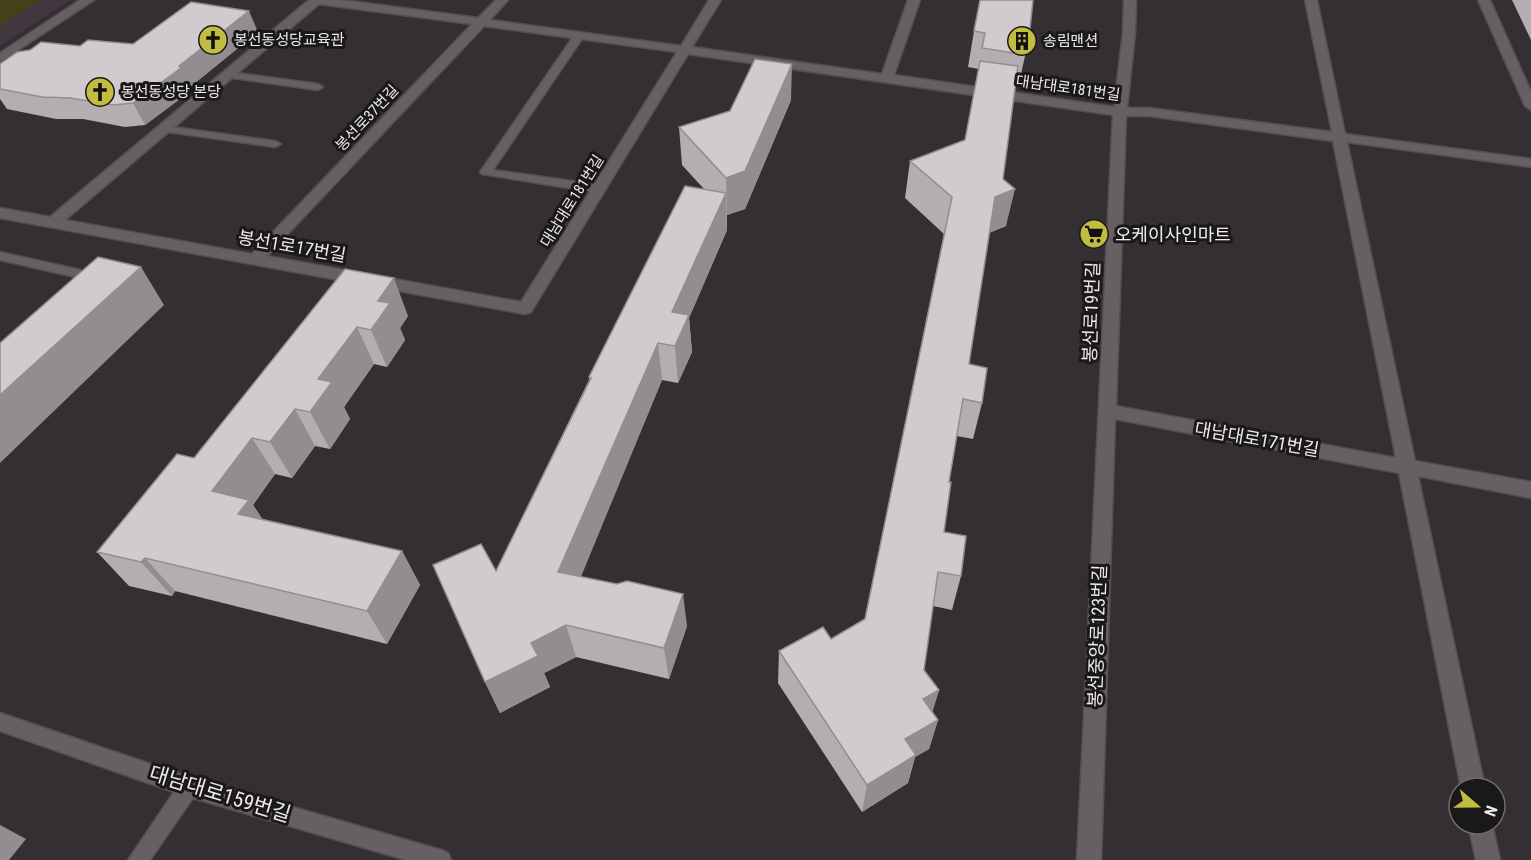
<svg xmlns="http://www.w3.org/2000/svg" width="1531" height="860" font-family="'Roboto Condensed','Noto Sans KR',sans-serif">
<style>
.built{fill:#42373e}
.green{fill:#424117}
.lines{fill:none;stroke-linecap:round;stroke-linejoin:round}
.lane-casing{stroke:#534e51;stroke-width:3}
.street-casing{stroke:#534e51;stroke-width:3}
.lane{fill:#665f63;fill-rule:evenodd}
.street{fill:#665f63;fill-rule:evenodd}
.wall{fill:#b4aeb2}
.shaded-wall{fill:#928d91}
.building{fill:#d1cacf;stroke:#928d91;stroke-width:1.5}
.labels{text-anchor:middle;dominant-baseline:central;stroke-width:6;stroke-linejoin:round;paint-order:stroke}
.far-poi-label{font-size:15px;fill:#eeeaec;stroke:#1a1819;text-anchor:start}
.far-street-label{font-size:15px;fill:#eeeaec;stroke:#1a1819}
.poi-label{font-size:18px;fill:#eeeaec;stroke:#1a1819;text-anchor:start}
.street-label{font-size:18px;fill:#eeeaec;stroke:#1a1819}
.near-street-label{font-size:21px;fill:#eeeaec;stroke:#1a1819}
</style>
<rect width="100%" height="100%" fill="#342f32"/>
<path class="built" d="M 0,0 L 70,0 L 0,46 Z"/>
<path class="green" d="M 0,0 L 41,0 L 0,25 Z"/>
<g class="lines">
<g class="lane-casing">
<g id="lane">
<path d="M 575,34 L 584,36 L 493,170 L 600,185 L 606,189 L 600,193 L 482,174 L 480,172 Z"/>
<path d="M 229,72 L 318,84 L 323,87 L 318,90 L 225,77 L 225,73 Z"/>
<path d="M 165,126 L 275,141 L 281,144 L 275,147 L 161,131 L 161,127 Z"/>
<path d="M 0,252 L 80,270 L 86,274 L 80,278 L 0,260 Z"/>
<path d="M 0,713 L 189,777 L 441,850 L 448,853 L 451,860 L 406,860 L 193,798 L 150,860 L 128,860 L 174,792 L 0,731 Z"/>
</g>
</g>
<g class="street-casing">
<g id="street">
<path d="M 80,0 L 94,0 L 0,62 L 0,53 Z"/>
<path d="M 309,0 L 342,0 L 478,18 L 496,0 L 508,0 L 490,20 L 681,46 L 709,0 L 721,0 L 692,47 L 882,74 L 908,0 L 920,0 L 894,75 L 1114,107 L 1123,33 L 1124,0 L 1136,0 L 1135,33 L 1127,108 L 1149,108 L 1332,132 L 1305,0 L 1317,0 L 1345,134 L 1531,159 L 1531,167 L 1347,142 L 1415,461 L 1531,482 L 1531,498 L 1418,476 L 1485,788 L 1461,788 L 1399,473 L 1115,419 L 1101,860 L 1077,860 L 1113,115 L 688,54 L 531,312 L 525,314 L 0,218 L 0,208 L 50,217 ZM 319,4 L 472,24 L 252,254 L 65,220 ZM 484,26 L 677,52 L 521,302 L 267,256 ZM 1126,116 L 1149,116 L 1333,141 L 1396,458 L 1116,406 Z"/>
<path d="M 1478,0 L 1490,0 L 1531,92 L 1531,110 L 1525,106 Z"/>
<path d="M 1468,824 L 1492,824 L 1500,860 L 1476,860 Z"/>
</g>
</g>
<use href="#lane" class="lane"/>
<use href="#street" class="street"/>
</g>
<g class="wall">
<path d="M 1512,0 L 1531,0 L 1531,40 Z"/>
<path d="M 974,31 L 1029,38 L 1021,74 L 1017,73 L 1003,179 L 1006,226 L 989,233 L 969,364 L 982,403 L 973,439 L 957,436 L 949,482 L 944,532 L 961,576 L 952,610 L 933,606 L 924,670 L 939,690 L 932,712 L 938,720 L 929,749 L 915,757 L 908,783 L 862,812 L 778,683 L 779,651 L 831,639 L 865,619 L 944,234 L 905,198 L 910,161 L 965,140 L 979,69 L 968,67 Z"/>
<path d="M 258,32 L 190,87 L 192,90 L 145,125 L 125,127 L 83,119 L 56,119 L 7,109 L 0,99 L 0,64 L 30,50 L 80,46 L 133,44 Z"/>
<path d="M 791,100 L 745,209 L 727,215 L 727,214 L 727,230 L 689,318 L 692,352 L 678,383 L 662,380 L 580,577 L 687,626 L 669,679 L 576,657 L 544,673 L 550,687 L 500,713 L 485,682 L 496,571 L 589,380 L 589,377 L 704,189 L 682,165 L 679,127 Z"/>
<path d="M 345,269 L 408,316 L 400,328 L 405,340 L 387,367 L 374,364 L 344,407 L 350,419 L 330,449 L 315,446 L 292,478 L 275,474 L 253,505 L 263,520 L 402,551 L 420,585 L 387,644 L 175,591 L 172,596 L 129,586 L 97,552 L 194,458 Z"/>
</g>
<g class="shaded-wall">
<path d="M 249,11 L 258,32 L 190,87 L 192,90 L 145,125 L 133,103 L 179,66 Z"/>
<path d="M 792,64 L 791,100 L 745,209 L 727,215 L 726,178 Z"/>
<path d="M 1015,189 L 1006,226 L 986,234 L 995,197 Z"/>
<path d="M 726,193 L 727,230 L 689,318 L 692,352 L 678,383 L 672,312 Z"/>
<path d="M 141,267 L 164,305 L 0,463 L 0,395 Z"/>
<path d="M 394,278 L 408,316 L 400,328 L 405,340 L 387,367 L 371,330 L 378,301 Z"/>
<path d="M 357,327 L 374,364 L 344,407 L 350,419 L 330,449 L 310,412 L 318,379 Z"/>
<path d="M 658,343 L 662,380 L 569,606 L 558,572 Z"/>
<path d="M 295,409 L 315,446 L 292,478 L 270,442 Z"/>
<path d="M 252,438 L 275,474 L 253,505 L 273,535 L 263,549 L 212,491 Z"/>
<path d="M 402,551 L 420,585 L 387,644 L 367,611 Z"/>
<path d="M 145,558 L 175,591 L 172,596 L 141,562 Z"/>
<path d="M 683,594 L 687,626 L 669,679 L 664,648 Z"/>
<path d="M 566,625 L 576,657 L 544,673 L 550,687 L 500,713 L 485,682 L 531,643 Z"/>
<path d="M 939,690 L 930,720 L 923,699 Z"/>
<path d="M 938,720 L 929,749 L 915,757 L 908,783 L 862,812 L 867,785 L 905,739 Z"/>
<path d="M 0,825 L 26,839 L 9,860 L 0,860 Z"/>
</g>
<g class="building">
<path d="M 980,0 L 1033,0 L 1029,38 L 1022,37 L 1020,54 L 982,48 L 985,33 L 974,31 Z"/>
<path d="M 191,2 L 249,11 L 179,66 L 181,68 L 133,103 L 113,105 L 70,98 L 42,97 L 0,89 L 0,64 L 17,52 L 30,50 L 41,42 L 80,46 L 88,40 L 133,44 Z"/>
<path d="M 755,59 L 792,64 L 745,171 L 726,178 L 679,127 L 730,111 Z"/>
<path d="M 980,61 L 1018,66 L 1003,179 L 1015,189 L 995,197 L 969,364 L 987,368 L 982,403 L 963,399 L 949,482 L 951,482 L 944,532 L 966,536 L 961,576 L 938,572 L 924,670 L 939,690 L 923,699 L 938,720 L 905,739 L 916,755 L 867,785 L 779,651 L 823,627 L 831,639 L 865,619 L 952,197 L 910,161 L 965,140 Z"/>
<path d="M 685,186 L 726,193 L 672,312 L 689,315 L 675,346 L 658,343 L 558,572 L 617,584 L 627,581 L 683,594 L 664,648 L 566,625 L 531,643 L 538,656 L 485,682 L 433,565 L 481,544 L 496,571 L 591,378 L 589,377 Z"/>
<path d="M 98,257 L 141,267 L 0,395 L 0,343 Z"/>
<path d="M 345,269 L 394,278 L 378,301 L 390,303 L 371,330 L 357,327 L 318,379 L 332,382 L 310,412 L 295,409 L 270,442 L 252,438 L 212,491 L 249,500 L 238,514 L 402,551 L 367,611 L 145,558 L 141,562 L 97,552 L 177,454 L 194,458 Z"/>
</g>
<defs>
<g id="church-disc" transform="scale(1.5)"><circle r="9.5" fill="#c3bd3f" stroke="#1a1819"/><path d="M-1.2-6h2.4v3.5h3.3v2.4h-3.3V6h-2.4V-.1h-3.3v-2.4h3.3Z" fill="#111"/></g>
<g id="building-disc" transform="scale(1.5)"><circle r="9.5" fill="#c3bd3f" stroke="#1a1819"/><path d="M-4-6H4V6H1V3H-1V6H-4ZM-2.5-4.3h1.7v1.8h-1.7ZM.8-4.3h1.7v1.8H.8ZM-2.5-1h1.7V.8h-1.7ZM.8-1h1.7V.8H.8Z" fill="#111"/></g>
<g id="supermarket-disc" transform="scale(1.5)"><circle r="9.5" fill="#c3bd3f" stroke="#1a1819"/><path d="M-6-5.5h2.5l.6 2H6L4.5 2H-2.5L-4.4-4H-6ZM-1.5 3.2a1.3 1.3 0 1 0 .1 0ZM3 3.2a1.3 1.3 0 1 0 .1 0Z" fill="#111"/></g>
</defs>
<g fill-rule="evenodd">
<use href="#church-disc" x="213" y="40"/>
<use href="#building-disc" x="1022" y="41"/>
<use href="#church-disc" x="100" y="92"/>
<use href="#supermarket-disc" x="1094" y="234"/>
</g>
<g class="labels">
<g class="far-poi-label">
<text x="234" y="40">봉선동성당교육관</text>
<text x="1043" y="41">송림맨션</text>
<text x="121" y="92">봉선동성당 본당</text>
</g>
<g class="far-street-label">
<text transform="translate(1068 88) rotate(8)">대남대로181번길</text>
<text transform="translate(367 118) rotate(-47)">봉선로37번길</text>
<text transform="translate(572 201) rotate(-58)">대남대로181번길</text>
</g>
<g class="poi-label">
<text x="1115" y="234">오케이사인마트</text>
</g>
<g class="street-label">
<text transform="translate(292 246) rotate(10)">봉선1로17번길</text>
<text transform="translate(1091 312) rotate(-88)">봉선로19번길</text>
<text transform="translate(1257 439) rotate(10)">대남대로171번길</text>
<text transform="translate(1097 636) rotate(-88)">봉선중앙로123번길</text>
</g>
<g class="near-street-label">
<text transform="translate(220 794) rotate(17)">대남대로159번길</text>
</g>
</g>
<g transform="translate(1477 806) rotate(110)"><circle r="28" fill="#1a1819" stroke="#6f6c6d" stroke-width="1.5"/>
<path d="M0-4.5L10 22L0 15L-10 22Z" fill="#c3bd3f"/>
<text y="-9" font-size="16" font-weight="bold" text-anchor="middle" fill="#eeeaec">N</text>
</g>
</svg>
